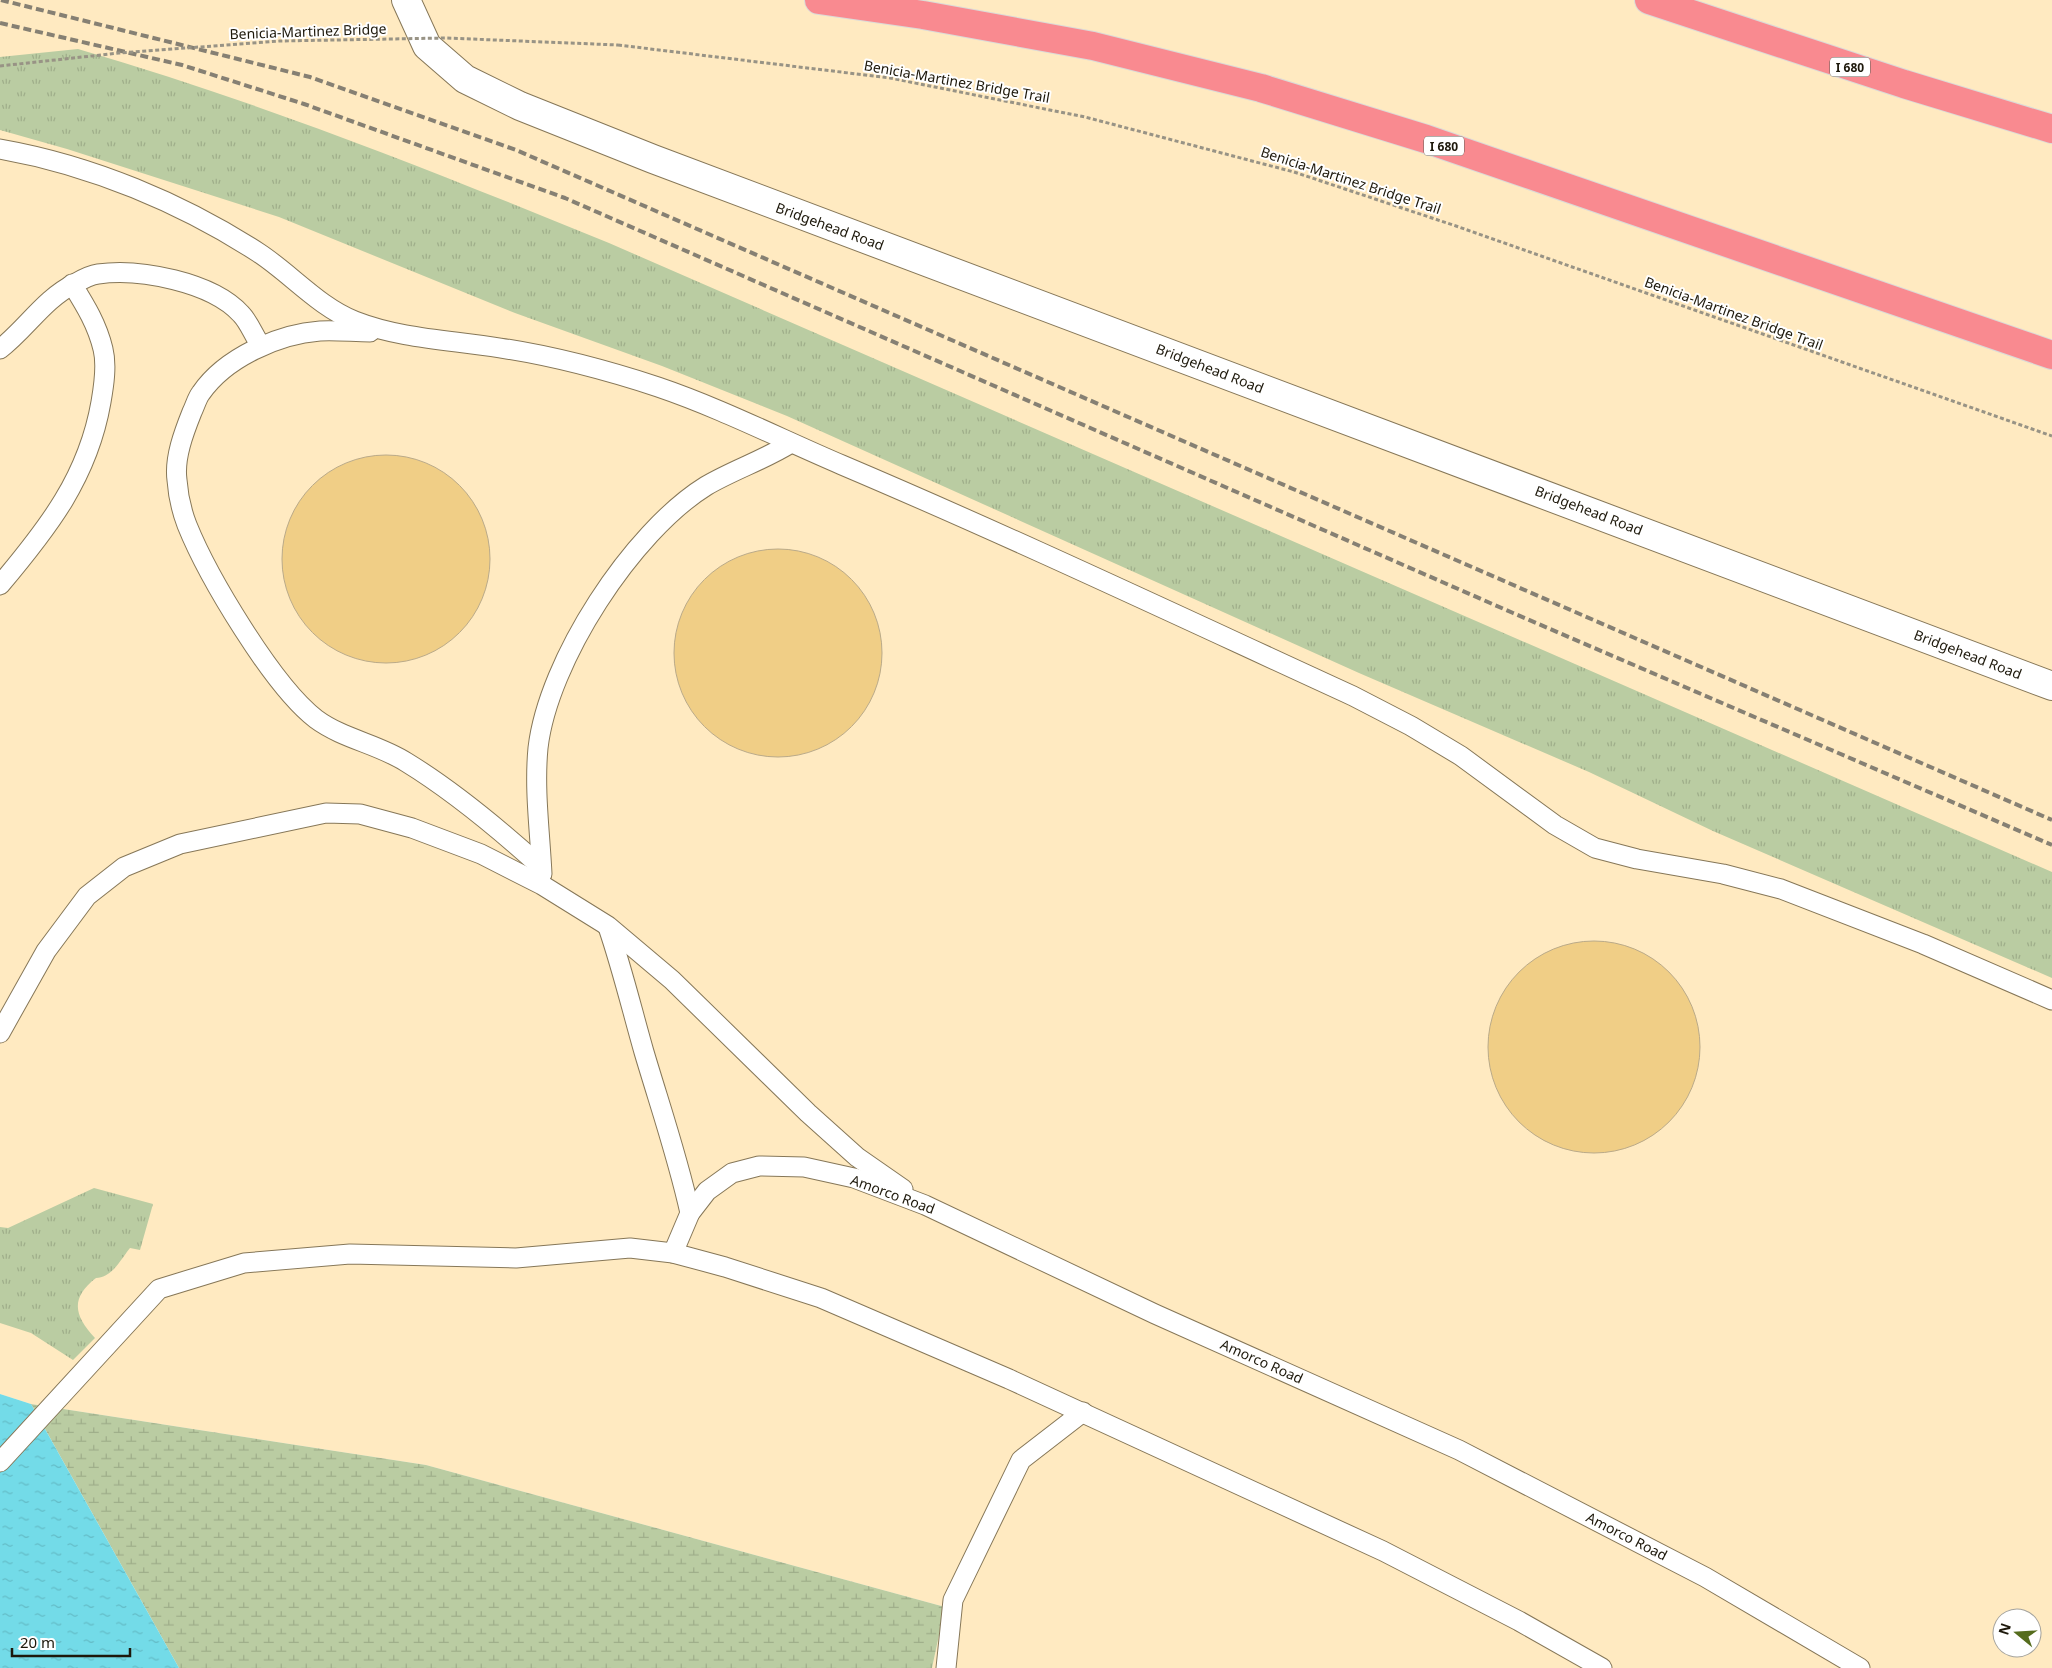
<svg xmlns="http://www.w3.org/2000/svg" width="2052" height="1668" font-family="'Noto Sans',sans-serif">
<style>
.built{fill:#ffeac1;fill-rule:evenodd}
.grass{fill:url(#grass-tufts)}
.wetland{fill:url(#wetland-marsh)}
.water{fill:url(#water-ripples)}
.building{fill:#f0ce86;stroke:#baaa89}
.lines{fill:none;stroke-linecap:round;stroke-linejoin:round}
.service-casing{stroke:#867758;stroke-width:21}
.minor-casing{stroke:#867758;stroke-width:30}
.motorway-casing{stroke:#dbdad8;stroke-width:30}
.path{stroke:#989385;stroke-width:3;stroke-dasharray:4 2.5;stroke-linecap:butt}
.service{stroke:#fff;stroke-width:19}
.minor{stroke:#fff;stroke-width:28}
.motorway{stroke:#f98a90;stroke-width:28}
.rail{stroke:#868073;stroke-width:4;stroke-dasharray:8 4;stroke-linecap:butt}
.path-bridge{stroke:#989385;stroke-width:3;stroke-dasharray:4 2.5;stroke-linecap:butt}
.labels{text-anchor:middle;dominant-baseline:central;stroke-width:4;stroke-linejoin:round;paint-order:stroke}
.shield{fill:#fff;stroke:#615d54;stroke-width:1}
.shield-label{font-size:12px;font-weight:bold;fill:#1d180b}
.street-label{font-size:14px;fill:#1d180b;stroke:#fff}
</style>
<defs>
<pattern id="grass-tufts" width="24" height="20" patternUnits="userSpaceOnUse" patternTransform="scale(1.25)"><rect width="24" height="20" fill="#bacca2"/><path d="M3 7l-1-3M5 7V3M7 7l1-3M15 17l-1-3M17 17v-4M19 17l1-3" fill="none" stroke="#9fae8a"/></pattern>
<pattern id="wetland-marsh" width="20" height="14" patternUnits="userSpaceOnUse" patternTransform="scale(1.25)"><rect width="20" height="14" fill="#bacca2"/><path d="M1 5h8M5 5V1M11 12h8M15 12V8" fill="none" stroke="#9fae8a"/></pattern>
<pattern id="water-ripples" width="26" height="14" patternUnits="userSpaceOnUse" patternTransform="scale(1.25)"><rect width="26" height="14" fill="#73dbe8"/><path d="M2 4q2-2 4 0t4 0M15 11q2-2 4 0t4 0" fill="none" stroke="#63bbc6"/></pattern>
</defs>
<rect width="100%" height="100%" fill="#fdf7e9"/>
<path class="built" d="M 0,0 L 2052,0 L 2052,1668 L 932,1668 L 945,1607 L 426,1465 L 31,1404 L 0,1394 ZM 2002,1618 L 2032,1618 L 2032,1648 L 2002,1648 Z"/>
<g class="grass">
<path d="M 78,49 C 260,102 433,171 609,243 L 2052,872 L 2052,978 L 1713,831 L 1589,772 L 1359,673 L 787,416 L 662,366 L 515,313 L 279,217 L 67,149 L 0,130 L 0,57 Z"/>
<path d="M 94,1188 L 153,1204 L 140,1250 L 130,1248 C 120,1260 113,1277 96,1278 C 70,1298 74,1316 95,1338 L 73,1360 L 31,1333 L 0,1323 L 0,1227 L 8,1228 Z"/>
</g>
<path class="wetland" d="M 31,1404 L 426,1465 L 945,1607 L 932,1668 L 179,1668 Z"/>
<path class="water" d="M 0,1394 L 31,1404 L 179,1668 L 0,1668 Z"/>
<g class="building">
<circle cx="386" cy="559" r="104"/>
<circle cx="778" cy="653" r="104"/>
<circle cx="1594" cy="1047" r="106"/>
</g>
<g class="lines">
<g class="service-casing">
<g id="service">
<path d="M 0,149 C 91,165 182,203 259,253 C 291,274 319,307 355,321 C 401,339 452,340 500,348 C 554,356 606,370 658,387 C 720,408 781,439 842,465 C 1014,538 1183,618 1353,696 L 1411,726 L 1461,756 L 1555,825 L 1595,848 L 1637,859 L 1723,874 L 1781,889 L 1923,944 L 2052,1000"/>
<path d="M 370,332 C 354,332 336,330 320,331 C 278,334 225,358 201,393 C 197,398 195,406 192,412 C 184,432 174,458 177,480 C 178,494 182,512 187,525 C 208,577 273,686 316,719 C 343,739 378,744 406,762 C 455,792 499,829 541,867"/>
<path d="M 0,349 C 26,329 44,299 74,284 C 81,280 90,275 98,274 C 139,268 212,282 241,314 C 249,322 254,336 261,346"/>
<path d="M 0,585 C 48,528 88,477 101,402 C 104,385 107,365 103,349 C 97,324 85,305 72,284"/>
<path d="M 542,874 C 540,832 534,790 538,748 C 548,661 632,532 706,486 C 733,470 764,460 791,443"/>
<path d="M 608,927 C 622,968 632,1010 644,1052 C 660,1106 678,1158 690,1213"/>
<path d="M 0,1033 L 46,951 L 87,896 L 124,867 L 180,844 L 326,813 L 360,814 L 412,828 L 481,854 L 542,885 L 608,926 L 672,980 L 808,1113 L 857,1157 L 903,1189"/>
<path d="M 673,1253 L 690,1213 L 707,1191 L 732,1173 L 759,1166 L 804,1167 L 854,1178 L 925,1205 L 1155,1314 L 1459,1450 L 1705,1577 L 1860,1668"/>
<path d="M 0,1462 L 159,1289 L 244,1263 L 350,1254 L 516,1258 L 630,1248 L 673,1253 L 725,1267 L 821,1298 L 1009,1379 L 1383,1551 L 1519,1621 L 1602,1668"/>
<path d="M 946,1668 L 953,1600 L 1021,1460 L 1083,1412"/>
</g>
</g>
<g class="minor-casing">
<path id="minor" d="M 406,0 L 427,46 L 465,79 L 520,106 L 653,159 L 2052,686"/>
</g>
<g class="motorway-casing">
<g id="motorway">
<path d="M 819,0 L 923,15 L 1093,46 L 1261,88 L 1426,139 L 2052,355"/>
<path d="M 1649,0 L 1904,84 L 2052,129"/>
</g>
</g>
<path class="path" d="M 618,45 L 890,78 L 1085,117 L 1294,172 L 1456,226 L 2052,436"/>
<use href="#service" class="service"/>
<use href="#minor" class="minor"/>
<use href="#motorway" class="motorway"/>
<g class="rail">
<path d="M 1,0 L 310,77 L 516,150 L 2052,820"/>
<path d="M 0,23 L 182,65 L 304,104 L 565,198 L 1513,613 L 2052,845"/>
</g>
<path class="path-bridge" d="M 0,66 L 119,53 L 280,41 L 446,38 L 618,45"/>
</g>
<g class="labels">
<g class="shield">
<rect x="1830" y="57.5" width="40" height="19" rx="4"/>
<rect x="1424" y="136.5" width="40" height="19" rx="4"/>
</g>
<g class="shield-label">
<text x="1850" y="67">I 680</text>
<text x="1444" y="146">I 680</text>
</g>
<g class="street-label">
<text transform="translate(308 31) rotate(-2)">Benicia-Martinez Bridge</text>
<text transform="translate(957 81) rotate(10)">Benicia-Martinez Bridge Trail</text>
<text transform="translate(1351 180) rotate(18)">Benicia-Martinez Bridge Trail</text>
<text transform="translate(830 226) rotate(20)">Bridgehead Road</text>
<text transform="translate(1734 313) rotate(20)">Benicia-Martinez Bridge Trail</text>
<text transform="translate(1210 368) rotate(21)">Bridgehead Road</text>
<text transform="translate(1589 510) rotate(21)">Bridgehead Road</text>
<text transform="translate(1968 654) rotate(21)">Bridgehead Road</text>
<text transform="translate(893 1194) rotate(20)">Amorco Road</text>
<text transform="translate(1262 1361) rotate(24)">Amorco Road</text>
<text transform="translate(1627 1536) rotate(27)">Amorco Road</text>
</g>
</g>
<g transform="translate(2017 1633) rotate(288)"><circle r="24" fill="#ffffff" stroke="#a5a39d"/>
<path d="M0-4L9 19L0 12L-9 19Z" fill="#556c1d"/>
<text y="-8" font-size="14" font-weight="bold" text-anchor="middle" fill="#1d180b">N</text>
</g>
<path d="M12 1648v8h118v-8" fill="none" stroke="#1d180b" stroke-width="2.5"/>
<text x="20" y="1648" font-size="15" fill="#1d180b" stroke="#ffffff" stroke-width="4" paint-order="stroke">20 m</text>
</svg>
